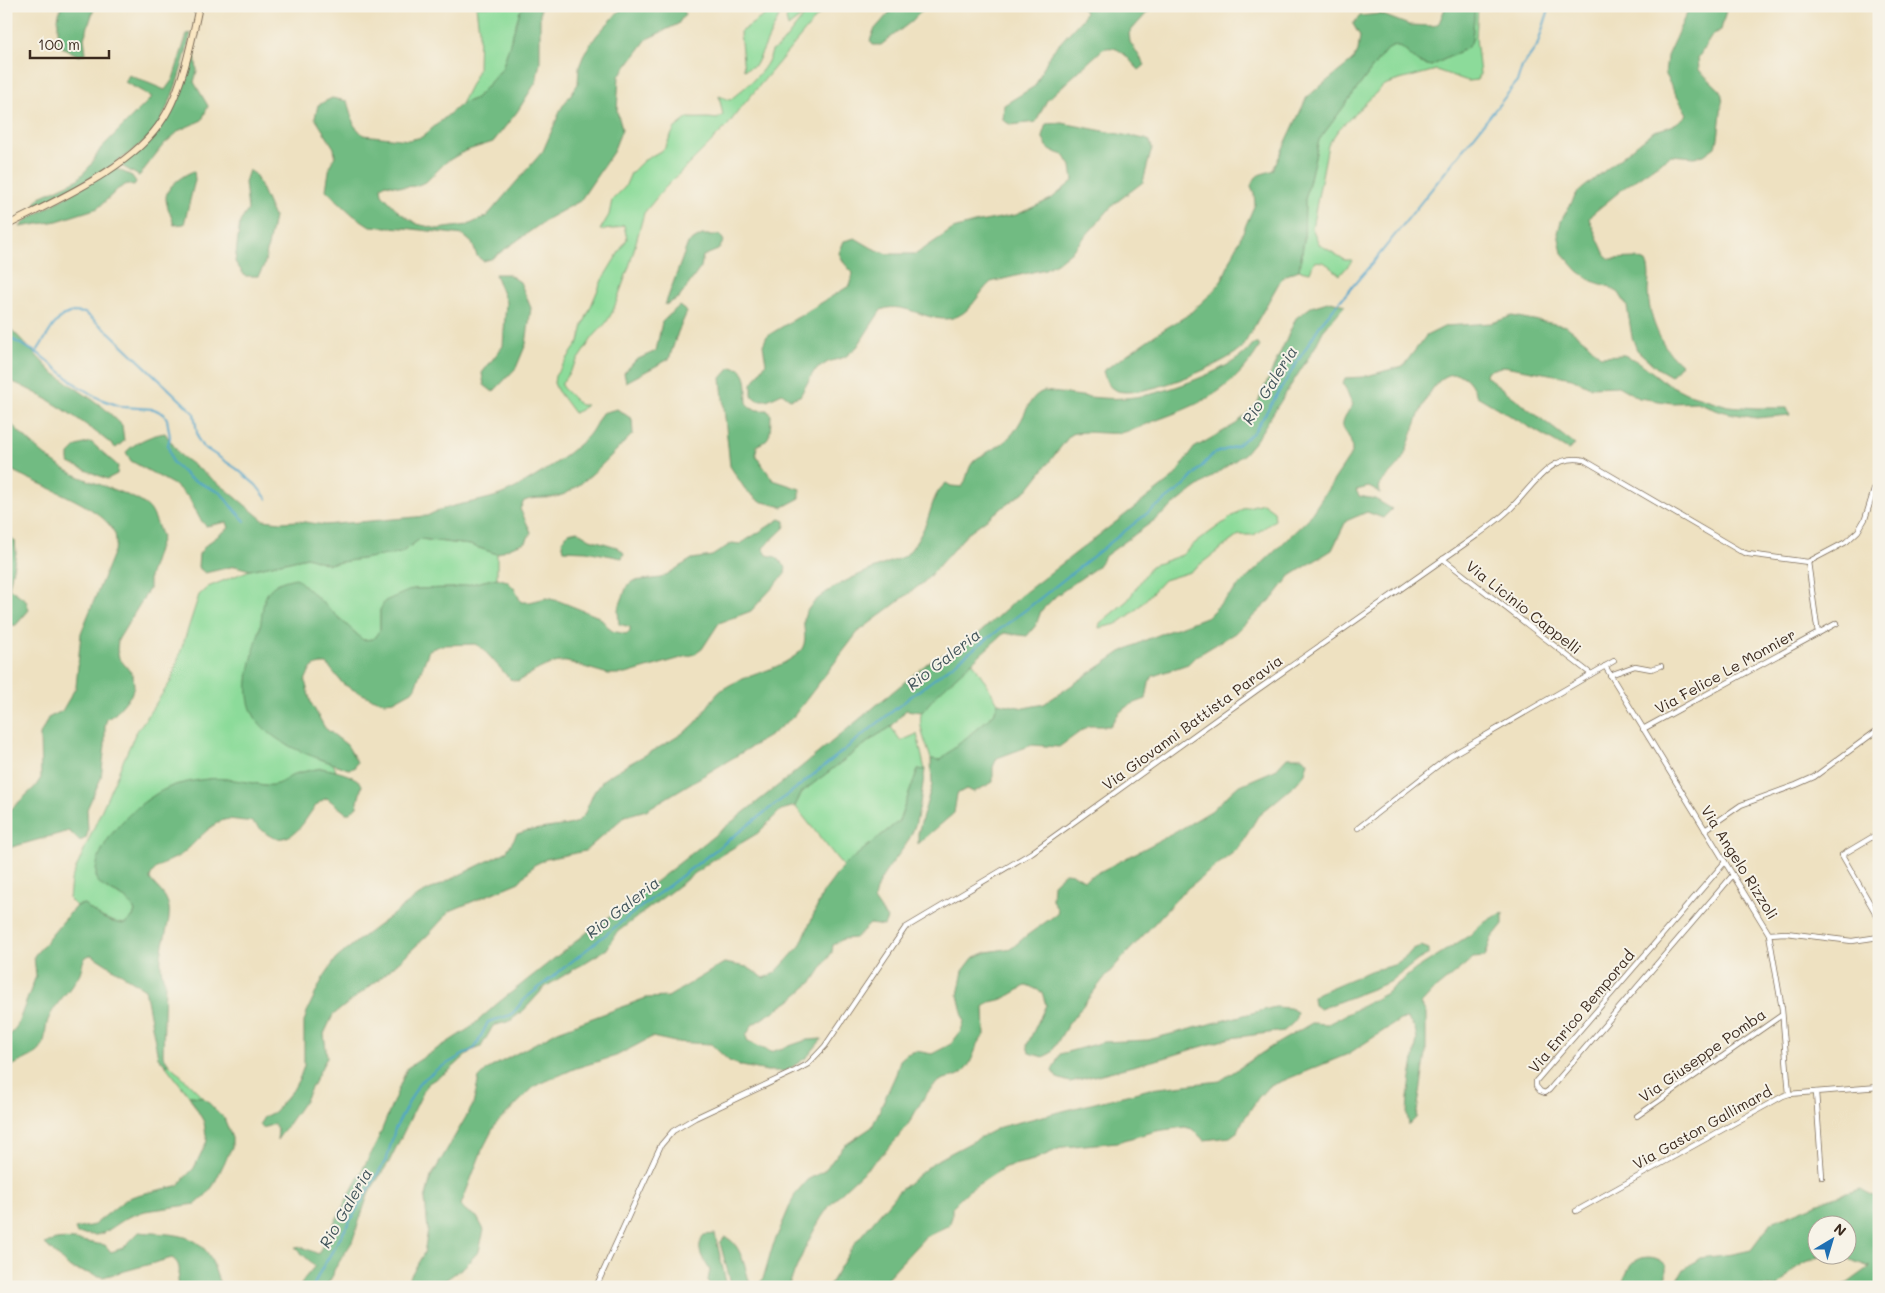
<svg xmlns="http://www.w3.org/2000/svg" width="1885" height="1293" font-family="Mali,sans-serif">
<style>
.green{fill:#8cdb9a;stroke:#64825c}
.forest{fill:#71bb82;stroke:#567250}
.lines{fill:none;stroke-linecap:round;stroke-linejoin:round}
.stream{stroke:#4fa5cb;stroke-width:2}
.street-casing{stroke:#7a6a57;stroke-width:6}
.secondary-casing{stroke:#7a6a57;stroke-width:8}
.street{stroke:#fff;stroke-width:4.5}
.secondary{stroke:#fae7c3;stroke-width:6}
.labels{text-anchor:middle;dominant-baseline:central;stroke-width:4;stroke-linejoin:round;paint-order:stroke}
.street-label{font-size:15px;fill:#3b2a1e;stroke:#f7f3e8}
.water-label{font-size:16px;font-style:italic;fill:#42555b;stroke:#f7f3e8}
</style>
<rect width="100%" height="100%" fill="#f7f3e8"/>
<filter id="ink" filterUnits="userSpaceOnUse"><feTurbulence type="fractalNoise" baseFrequency=".02" numOctaves="2"/><feDisplacementMap in="SourceGraphic" scale="10" xChannelSelector="R" yChannelSelector="G"/><feConvolveMatrix kernelMatrix="1 2 1 2 8 2 1 2 1" color-interpolation-filters="sRGB"/></filter>
<filter id="wash" filterUnits="userSpaceOnUse"><feTurbulence type="fractalNoise" baseFrequency=".0096" numOctaves="4" result="noise"/><feDisplacementMap in="SourceGraphic" scale="20" xChannelSelector="R" yChannelSelector="G"/><feGaussianBlur stdDeviation="1.12" result="paint"/><feColorMatrix in="noise" values="0 0 0 0 0 0 0 0 0 0 0 0 0 0 0 0 0 1.4 0 .05"/><feComposite in="paint" operator="in"/></filter>
<g filter="url(#wash)">
<rect width="100%" height="100%" fill="#eee1c1"/>
<g class="green">
<path d="M 476,6 L 525,6 L 520,11 L 502,69 L 476,98 L 461,104 L 478,70 L 479,30 Z"/>
<path d="M 773,6 L 784,6 L 756,65 L 744,70 L 740,32 L 768,13 Z"/>
<path d="M 791,6 L 801,6 L 801,17 L 788,27 L 786,19 Z"/>
<path d="M 812,6 L 826,6 L 739,110 L 728,125 L 663,190 L 644,213 L 630,264 L 613,311 L 606,323 L 593,337 L 562,383 L 562,387 L 580,405 L 586,405 L 581,410 L 574,413 L 557,390 L 554,383 L 555,376 L 579,342 L 583,325 L 602,280 L 627,239 L 624,225 L 614,229 L 600,230 L 609,215 L 612,200 L 625,187 L 631,173 L 643,161 L 664,149 L 675,128 L 688,118 C 698,119 707,117 717,119 L 723,115 L 719,96 L 730,100 C 746,86 767,72 772,51 L 781,45 Z"/>
<path d="M 1475,6 L 1478,6 L 1476,38 L 1480,74 L 1477,80 L 1468,81 L 1436,70 L 1396,81 L 1384,85 L 1338,130 L 1328,145 L 1312,228 L 1319,244 L 1345,260 L 1353,260 L 1340,275 C 1331,268 1325,259 1314,262 L 1310,272 L 1299,270 L 1304,240 L 1305,200 L 1319,140 L 1385,51 L 1394,46 L 1402,48 L 1418,62 L 1431,66 L 1467,48 L 1472,40 Z"/>
<path d="M 1263,503 L 1274,511 L 1275,520 L 1254,535 L 1239,535 L 1190,572 L 1164,580 L 1135,611 L 1117,624 L 1099,628 L 1100,623 L 1128,600 L 1151,566 L 1182,555 L 1195,543 L 1244,508 Z"/>
<path d="M 420,539 L 470,545 L 497,554 L 497,578 L 454,588 L 413,589 L 380,610 L 380,630 L 373,639 L 363,640 L 296,579 L 254,653 L 248,676 L 316,756 L 333,763 L 336,771 L 321,768 L 294,774 L 284,782 L 271,786 L 225,779 L 209,779 L 174,785 L 147,800 L 124,820 L 110,837 L 96,876 C 105,897 128,891 135,912 L 132,918 L 125,924 C 108,922 96,915 84,904 L 76,906 L 69,899 L 71,880 L 135,734 L 171,681 L 199,595 L 208,587 L 250,570 L 307,557 L 328,564 L 400,553 Z"/>
<path d="M 973,662 L 998,703 L 994,714 L 940,760 L 931,759 C 927,746 918,727 921,714 C 924,702 962,671 973,662 Z"/>
<path d="M 891,727 L 901,741 L 917,734 L 925,770 L 918,769 L 899,821 L 843,866 L 795,806 L 802,792 L 876,736 Z"/>
<path d="M 169,1064 L 203,1097 L 189,1096 L 166,1066 Z"/>
</g>
<g class="forest">
<path d="M 61,6 L 95,6 L 84,38 L 86,53 L 79,56 L 58,45 L 58,18 Z"/>
<path d="M 525,6 L 540,6 L 540,62 L 536,82 L 517,112 L 493,142 L 465,151 L 446,162 L 426,182 L 415,186 L 402,187 L 386,184 L 381,187 L 382,194 L 399,212 L 417,224 L 438,229 L 468,225 L 487,216 L 543,151 L 562,107 L 578,84 L 579,67 L 585,52 L 597,35 L 624,6 L 683,6 L 685,14 L 678,24 L 647,39 L 619,76 L 617,111 L 622,129 L 613,152 L 580,201 L 549,218 L 491,259 L 483,261 L 477,256 L 472,243 L 463,235 L 404,228 L 370,226 L 353,215 L 326,190 L 330,165 L 335,156 L 334,148 L 315,118 L 318,105 L 332,98 L 347,101 L 354,125 L 363,135 L 409,140 L 422,137 L 461,104 L 476,98 L 502,69 L 520,11 Z"/>
<path d="M 895,6 L 926,6 L 912,21 L 881,45 L 873,45 L 870,41 L 874,30 Z"/>
<path d="M 1080,6 L 1153,6 L 1129,33 L 1130,42 L 1145,65 L 1139,70 C 1128,59 1119,43 1103,49 L 1047,100 L 1036,122 L 1011,125 L 1003,120 L 1004,105 L 1035,86 L 1050,54 L 1082,19 L 1085,12 Z"/>
<path d="M 1446,6 L 1475,6 L 1472,40 L 1467,48 L 1431,66 L 1418,62 L 1402,48 L 1394,46 L 1385,51 L 1319,140 L 1305,200 L 1304,240 L 1299,270 L 1286,275 L 1280,281 L 1242,348 C 1224,365 1138,401 1115,390 C 1107,386 1106,380 1103,371 L 1158,333 L 1188,315 L 1212,293 L 1222,280 L 1255,204 L 1254,193 L 1251,186 C 1258,171 1260,176 1273,170 L 1307,97 L 1352,61 L 1358,51 L 1360,36 L 1353,24 L 1360,16 L 1380,14 L 1409,25 L 1433,26 L 1439,23 Z"/>
<path d="M 1690,6 L 1727,6 L 1721,30 L 1713,34 L 1698,58 L 1699,70 L 1720,90 L 1723,95 L 1718,139 L 1715,147 L 1704,155 L 1694,157 L 1671,155 L 1625,187 L 1591,215 L 1589,219 L 1605,255 L 1610,259 L 1636,258 L 1646,262 C 1651,272 1648,282 1648,292 C 1649,318 1661,348 1681,364 L 1671,376 L 1657,368 L 1637,350 L 1632,337 L 1627,306 L 1619,293 L 1610,287 L 1592,281 L 1578,271 L 1562,253 L 1558,233 L 1561,221 L 1577,193 L 1654,131 C 1667,128 1679,124 1687,114 L 1665,75 L 1667,56 Z"/>
<path d="M 191,33 C 184,61 176,90 163,116 C 142,157 76,185 37,207 L 35,204 L 40,197 L 77,180 L 90,166 L 101,148 L 152,97 L 125,82 L 129,75 L 165,90 L 173,79 L 187,34 Z"/>
<path d="M 195,53 L 197,71 L 194,82 L 208,106 L 202,120 L 180,130 L 163,145 L 139,176 L 120,165 L 135,154 L 174,105 L 192,55 Z"/>
<path d="M 1062,123 L 1145,139 L 1150,141 L 1152,148 L 1143,182 L 1114,204 L 1073,250 L 1057,263 L 1045,269 L 991,282 C 979,292 973,309 958,316 C 933,328 906,299 881,310 L 857,347 L 845,357 L 828,362 L 814,371 L 800,396 L 790,399 L 782,393 L 767,400 L 757,400 L 752,396 L 752,384 L 766,363 L 763,345 L 767,336 L 849,286 L 853,273 L 844,263 L 839,253 L 844,241 L 855,238 L 872,248 L 887,254 L 916,254 L 953,229 L 974,223 L 1016,215 L 1051,199 L 1073,181 L 1071,166 L 1064,155 L 1049,150 L 1042,136 L 1046,124 Z"/>
<path d="M 115,168 L 132,176 L 136,182 L 134,185 L 127,184 L 118,189 L 98,208 L 57,221 L 20,227 L 25,221 Z"/>
<path d="M 249,170 L 255,174 L 274,217 L 264,266 L 258,276 L 245,276 L 235,262 L 240,222 L 248,210 L 245,182 Z"/>
<path d="M 194,171 L 195,180 L 184,224 L 174,225 C 172,217 166,206 166,198 C 166,186 185,174 194,171 Z"/>
<path d="M 702,235 L 720,235 L 724,241 L 718,250 L 703,256 L 701,267 L 679,298 L 665,305 L 688,243 Z"/>
<path d="M 495,274 L 508,274 L 520,282 L 531,308 L 526,344 L 516,368 L 493,392 L 484,385 L 482,373 L 503,346 L 506,302 Z"/>
<path d="M 1331,301 L 1345,305 L 1323,331 L 1314,349 L 1256,440 L 1244,454 L 1193,490 L 1156,519 L 1105,556 L 1097,567 L 1057,595 L 1041,611 L 1036,625 L 1027,636 L 1004,633 L 938,693 L 922,712 L 906,710 L 891,727 L 876,736 L 802,792 L 795,806 L 781,810 L 758,833 L 711,861 L 616,933 L 607,949 L 545,987 L 525,1009 L 510,1021 L 493,1026 L 481,1047 L 471,1051 L 450,1070 L 427,1084 L 389,1162 L 369,1192 L 352,1242 L 334,1270 L 333,1275 L 326,1287 L 300,1287 L 304,1279 L 315,1266 L 295,1247 L 305,1248 L 318,1254 L 376,1144 L 407,1068 L 470,1028 L 498,1003 L 594,927 L 617,912 L 789,777 L 935,657 L 961,650 L 1019,597 L 1174,477 L 1194,448 L 1236,424 L 1257,404 L 1296,318 L 1311,307 Z"/>
<path d="M 679,306 L 687,312 L 678,332 L 669,359 L 626,382 L 624,373 L 636,360 L 656,351 L 662,322 Z"/>
<path d="M 1512,316 L 1566,326 L 1587,342 L 1600,356 L 1624,355 L 1639,362 L 1666,383 L 1686,393 L 1728,406 L 1756,408 L 1787,408 L 1790,415 L 1756,418 L 1724,412 L 1697,402 L 1672,403 L 1639,398 L 1618,386 L 1590,387 L 1572,378 L 1504,366 L 1487,371 L 1486,376 L 1575,445 L 1568,450 L 1477,396 C 1472,385 1467,374 1454,374 C 1427,375 1413,435 1404,456 C 1399,466 1387,476 1379,485 L 1380,493 L 1369,487 L 1356,490 L 1359,496 L 1375,499 L 1392,509 L 1383,518 L 1367,512 L 1346,521 L 1332,550 L 1290,576 L 1273,598 L 1235,633 L 1195,657 L 1188,664 L 1153,676 L 1149,683 L 1146,699 C 1126,706 1122,707 1110,726 L 1088,726 L 1059,747 L 1032,745 L 997,758 L 993,767 L 993,782 L 974,792 L 966,789 L 957,794 L 954,813 L 918,844 L 918,833 L 932,785 L 931,759 L 940,760 L 994,714 L 998,703 L 1024,708 L 1044,704 L 1121,652 L 1148,639 L 1208,616 L 1308,519 L 1352,453 C 1353,426 1330,434 1353,405 L 1343,383 L 1345,378 L 1363,377 L 1403,366 L 1426,336 L 1446,326 L 1492,323 Z"/>
<path d="M 6,326 L 13,331 L 52,372 L 103,407 L 122,425 L 124,441 L 116,448 C 83,421 46,395 6,379 Z"/>
<path d="M 1253,344 L 1258,344 L 1260,346 C 1235,389 1201,404 1157,420 C 1146,424 1135,430 1124,432 C 1107,436 1088,429 1071,434 L 1028,489 L 969,532 L 924,582 L 858,632 L 793,717 L 771,735 L 646,810 L 625,816 L 585,851 L 546,859 L 534,865 L 519,882 L 450,911 L 428,935 L 383,976 L 333,1015 L 324,1034 L 327,1057 L 305,1100 L 277,1140 L 278,1130 L 274,1124 L 263,1128 L 259,1125 L 264,1117 L 274,1112 L 293,1090 L 300,1077 L 304,1066 L 304,1022 L 308,1009 L 323,978 L 336,959 L 356,942 L 419,895 L 506,852 L 517,834 L 526,831 L 568,825 L 577,822 L 584,815 L 594,792 L 604,779 C 631,761 662,748 689,729 C 703,719 709,699 723,689 C 744,675 772,672 792,658 C 816,643 797,627 807,611 C 823,585 877,568 905,556 C 915,546 923,532 928,518 C 933,504 934,493 946,483 L 951,486 L 962,487 C 968,479 967,467 975,460 C 978,457 984,455 988,452 C 1002,445 1012,437 1019,424 C 1027,412 1029,396 1044,391 C 1063,393 1082,397 1101,398 C 1140,401 1174,389 1209,374 C 1226,366 1242,359 1253,344 Z"/>
<path d="M 731,367 L 741,369 C 742,372 746,377 746,380 C 750,398 738,412 767,410 L 771,415 C 770,430 773,440 757,445 L 756,456 L 773,480 L 800,489 L 800,498 L 783,507 L 759,501 L 745,489 L 730,466 L 721,378 Z"/>
<path d="M 617,409 L 632,419 L 633,434 C 617,449 581,489 562,495 C 550,500 536,496 524,501 L 520,509 L 531,532 L 526,542 L 511,547 L 497,554 L 470,545 L 420,539 L 401,553 L 328,564 L 307,557 L 250,570 L 235,566 L 205,573 L 198,567 L 199,554 L 207,544 L 229,528 L 227,522 L 206,526 L 200,519 L 189,498 L 176,486 L 131,461 L 126,452 C 136,442 151,435 165,433 L 180,455 L 227,490 L 263,520 L 281,522 L 298,521 L 325,525 L 427,516 C 447,505 468,504 490,498 C 519,491 566,458 587,437 C 593,431 597,421 602,413 Z"/>
<path d="M 6,419 C 26,438 44,458 68,471 C 88,483 136,494 149,508 C 155,515 158,528 162,537 L 149,577 L 149,589 L 118,640 L 117,650 L 119,658 L 133,675 L 134,686 L 131,695 L 115,714 L 107,719 L 105,725 L 105,745 L 101,778 L 87,809 L 88,832 L 86,838 L 80,841 L 69,831 L 12,847 L 6,852 L 6,814 L 35,787 L 41,778 L 40,735 L 48,718 L 62,711 L 76,687 L 81,633 L 116,546 C 116,543 116,538 115,534 C 103,504 33,484 6,467 Z"/>
<path d="M 91,442 L 118,466 L 117,474 L 107,479 L 69,463 L 69,454 L 77,446 Z"/>
<path d="M 780,519 L 785,521 L 785,527 L 763,548 L 767,555 L 776,557 L 786,567 L 785,574 L 751,611 L 719,623 L 702,649 L 695,654 L 626,674 L 608,674 L 567,662 C 550,660 533,673 518,681 L 510,679 L 482,648 L 475,644 L 442,645 L 429,650 L 415,687 L 412,691 L 394,701 L 384,702 L 371,698 L 354,690 L 343,684 L 327,664 C 312,663 310,669 305,681 L 311,703 L 325,728 L 347,745 L 357,762 L 354,768 L 348,769 C 318,758 281,748 260,724 C 236,697 253,657 260,628 C 262,618 262,603 267,594 C 273,583 285,580 296,578 L 363,640 L 373,639 L 380,630 L 380,610 L 385,601 L 413,589 L 454,588 L 497,578 L 507,581 L 514,588 L 521,602 L 530,602 L 546,598 L 559,601 L 599,617 L 612,631 L 626,634 L 630,631 L 630,627 L 619,624 L 618,610 L 627,586 L 633,581 L 661,578 L 692,559 L 712,556 L 732,543 L 740,544 Z"/>
<path d="M 577,531 L 590,539 L 617,547 L 624,553 L 622,558 L 586,551 L 564,550 L 562,541 L 568,533 Z"/>
<path d="M 6,533 L 15,541 L 16,553 L 9,588 L 26,600 L 29,610 L 16,625 L 6,626 Z"/>
<path d="M 1287,757 L 1302,757 L 1308,762 L 1305,773 L 1296,784 L 1258,816 L 1239,848 L 1184,891 L 1105,977 L 1067,1026 L 1051,1053 L 1043,1057 L 1029,1053 L 1027,1045 L 1046,1005 L 1042,992 L 1027,985 L 1003,999 L 990,1002 L 984,1007 L 985,1035 C 974,1044 974,1064 962,1073 C 956,1078 946,1077 940,1081 C 923,1091 916,1115 904,1130 C 885,1155 859,1174 837,1197 C 814,1222 802,1256 788,1287 L 732,1287 L 720,1243 L 725,1237 C 741,1243 745,1268 750,1284 L 757,1285 L 763,1279 L 772,1248 L 795,1194 L 807,1180 L 824,1171 L 844,1146 L 872,1127 L 896,1074 L 900,1060 L 907,1054 L 916,1051 L 932,1054 L 951,1044 L 961,1031 L 964,1021 L 958,995 L 963,971 L 973,958 L 987,952 L 1012,948 L 1026,936 L 1057,914 L 1058,910 L 1052,900 L 1053,884 L 1065,873 L 1074,874 L 1084,880 L 1176,832 L 1211,811 L 1238,786 L 1275,770 Z"/>
<path d="M 321,768 C 332,770 357,775 362,785 L 357,806 L 350,813 L 346,813 L 327,798 C 308,805 305,834 283,838 C 265,841 259,821 247,821 C 240,821 230,818 224,820 C 209,824 194,845 182,854 C 172,861 151,866 150,879 C 155,886 164,893 167,901 C 177,921 151,953 165,982 L 163,1055 L 169,1064 L 166,1066 L 158,1057 L 145,989 L 92,955 C 81,955 83,968 79,975 C 70,991 55,1003 48,1020 C 44,1030 47,1041 40,1050 C 37,1055 14,1064 6,1069 L 6,1034 L 10,1035 L 17,1026 L 36,976 L 34,956 L 76,906 L 84,904 C 96,915 108,923 125,924 L 132,918 L 135,912 C 129,891 97,893 96,875 C 94,840 144,795 175,785 C 185,782 198,780 208,779 C 223,777 239,781 253,783 C 259,784 266,786 272,785 C 282,784 287,777 296,774 C 304,771 313,770 321,768 Z"/>
<path d="M 918,769 L 925,770 C 921,793 920,821 908,841 C 896,861 877,876 874,900 L 887,919 L 884,926 L 870,924 L 855,938 L 843,939 L 833,945 L 832,952 L 813,981 L 790,1001 L 752,1025 L 746,1036 L 748,1042 L 771,1052 L 807,1040 L 822,1039 L 807,1057 L 786,1071 L 767,1071 L 742,1066 L 729,1061 L 711,1044 L 675,1042 L 652,1037 L 616,1056 L 576,1068 L 535,1086 L 495,1125 L 482,1150 L 461,1205 L 465,1210 L 477,1217 L 484,1230 L 479,1251 L 465,1266 L 436,1287 L 404,1287 L 424,1253 L 428,1230 L 425,1199 L 431,1177 L 473,1105 L 479,1078 L 488,1069 L 558,1031 L 646,998 L 668,997 L 724,963 L 747,967 L 764,978 L 775,973 L 800,946 L 823,893 L 843,866 L 899,821 Z"/>
<path d="M 1503,913 L 1503,924 L 1491,939 L 1485,957 L 1473,958 L 1433,991 L 1421,1004 L 1426,1013 L 1426,1054 L 1416,1118 L 1409,1125 L 1407,1114 L 1408,1098 L 1417,1039 L 1415,1028 L 1407,1019 L 1400,1020 L 1348,1054 L 1268,1087 L 1258,1098 L 1242,1122 L 1238,1131 L 1230,1137 L 1204,1140 L 1192,1129 L 1185,1127 L 1156,1131 L 1117,1142 L 1063,1147 L 1034,1160 L 1005,1167 L 968,1191 L 952,1207 L 952,1217 L 949,1225 L 925,1237 L 884,1281 L 881,1287 L 828,1287 L 855,1243 L 898,1192 L 934,1162 L 1000,1127 L 1150,1089 L 1220,1081 L 1271,1047 L 1312,1023 L 1328,1024 L 1385,994 L 1416,969 L 1470,935 L 1485,921 Z"/>
<path d="M 1421,946 L 1429,949 L 1429,954 L 1418,960 L 1390,982 L 1320,1009 L 1314,1005 L 1313,997 L 1318,993 L 1370,971 L 1394,965 L 1406,957 L 1413,949 Z"/>
<path d="M 1275,1007 L 1290,1008 L 1297,1012 L 1295,1021 L 1284,1031 L 1230,1038 L 1164,1058 L 1070,1082 L 1057,1078 L 1052,1071 L 1060,1054 L 1103,1042 L 1148,1040 Z"/>
<path d="M 189,1096 L 203,1097 L 224,1118 L 232,1138 L 232,1147 L 213,1186 L 205,1196 L 196,1204 L 145,1211 L 128,1217 L 104,1233 L 96,1235 L 77,1234 L 75,1229 L 94,1225 L 126,1199 L 137,1195 L 177,1186 L 194,1168 L 207,1141 L 204,1122 Z"/>
<path d="M 1861,1189 L 1879,1198 L 1879,1287 L 1836,1287 L 1848,1283 L 1870,1267 L 1839,1256 L 1848,1256 L 1848,1226 L 1818,1226 L 1818,1256 L 1824,1256 C 1811,1259 1800,1264 1790,1273 C 1785,1277 1783,1283 1776,1287 L 1620,1287 C 1624,1280 1627,1271 1631,1265 C 1641,1254 1657,1255 1666,1265 L 1666,1281 L 1676,1283 L 1684,1269 L 1700,1258 L 1733,1254 L 1751,1250 L 1772,1222 L 1833,1197 Z"/>
<path d="M 139,1232 C 166,1235 195,1230 210,1257 C 215,1267 216,1277 222,1287 L 176,1287 C 179,1276 183,1265 172,1258 L 103,1277 L 70,1268 L 45,1244 C 62,1234 86,1243 105,1245 L 111,1252 L 123,1248 Z"/>
<path d="M 715,1234 L 727,1287 L 710,1287 L 708,1280 L 710,1270 C 702,1257 695,1250 704,1235 Z"/>
</g>
<g class="lines">
<g class="stream">
<path d="M 6,336 L 39,354 L 78,386 L 100,399 L 123,407 L 154,409 L 164,414 L 167,419 L 170,437 L 168,445 L 172,462 L 189,478 L 221,493 L 230,505 L 245,521"/>
<path d="M 36,353 L 53,326 L 62,316 L 73,312 L 85,313 L 110,333 L 194,413 L 198,439 L 202,446 L 237,469 L 256,485 L 267,499"/>
<path d="M 313,1287 L 320,1272 L 387,1158 L 395,1129 L 419,1083 L 436,1070 L 475,1048 L 488,1022 L 511,1015 L 526,998 L 620,923 L 803,783 L 909,698 L 1028,608 L 1145,515 L 1183,487 L 1213,454 L 1236,446 L 1254,432 L 1322,322 L 1375,260 L 1517,82 L 1522,67 L 1537,46 L 1550,6"/>
</g>
</g>
</g>
<g filter="url(#ink)">
<g class="lines">
<g class="street-casing">
<g id="street">
<path d="M 1443,559 L 1591,674"/>
<path d="M 1808,562 L 1818,634"/>
<path d="M 1605,666 L 1769,934 L 1782,1009 L 1789,1094"/>
<path d="M 1610,675 L 1635,666 L 1651,669 L 1661,666"/>
<path d="M 1643,729 L 1837,623"/>
<path d="M 1358,828 L 1450,756 L 1614,661"/>
<path d="M 1705,830 L 1741,805 L 1796,785 L 1814,777 L 1879,729"/>
<path d="M 1879,833 L 1842,855 L 1879,919"/>
<path d="M 1725,862 L 1536,1081 L 1536,1086 L 1540,1091 L 1545,1093 L 1549,1090 L 1733,875"/>
<path d="M 1769,934 L 1786,933 L 1852,941 L 1879,937"/>
<path d="M 1816,1092 L 1822,1177"/>
<path d="M 1637,1116 L 1782,1015"/>
<path d="M 1576,1211 L 1783,1096 L 1789,1094 L 1879,1087"/>
<path d="M 596,1287 L 661,1145 L 673,1131 L 695,1118 L 795,1071 L 808,1064 L 825,1046 L 905,928 L 1031,853 L 1257,690 L 1476,536 C 1488,527 1500,519 1510,509 C 1532,488 1549,453 1584,460 L 1740,551 L 1748,554 L 1808,562 L 1846,542 L 1858,531 L 1865,519 L 1879,474"/>
</g>
</g>
<g class="secondary-casing">
<path id="secondary" d="M 6,226 C 56,200 134,167 163,119 C 182,90 192,40 199,6"/>
</g>
<use href="#street" class="street"/>
<use href="#secondary" class="secondary"/>
</g>
</g>
<g class="labels">
<g class="street-label">
<text transform="translate(1524 607) rotate(38)">Via Licinio Cappelli</text>
<text transform="translate(1725 671) rotate(-29)">Via Felice Le Monnier</text>
<text transform="translate(1192 722) rotate(-36)">Via Giovanni Battista Paravia</text>
<text transform="translate(1740 862) rotate(58)">Via Angelo Rizzoli</text>
<text transform="translate(1581 1011) rotate(-50)">Via Enrico Bemporad</text>
<text transform="translate(1702 1055) rotate(-35)">Via Giuseppe Pomba</text>
<text transform="translate(1702 1127) rotate(-29)">Via Gaston Gallimard</text>
</g>
<g class="water-label">
<text transform="translate(1269 385) rotate(-58)">Rio Galeria</text>
<text transform="translate(943 659) rotate(-38)">Rio Galeria</text>
<text transform="translate(622 907) rotate(-38)">Rio Galeria</text>
<text transform="translate(345 1208) rotate(-60)">Rio Galeria</text>
</g>
</g>
<rect width="1885" height="1293" fill="none" stroke="#f7f3e8" stroke-width="25"/>
<g transform="translate(1832 1240) rotate(38)"><circle r="24" fill="#f7f3e8" stroke="#aca397"/>
<path d="M0-4L9 19L0 12L-9 19Z" fill="#1f6fb2"/>
<text y="-8" font-size="14" font-weight="bold" text-anchor="middle" fill="#3b2a1e">N</text>
</g>
<path d="M30 50v8h79v-8" fill="none" stroke="#3b2a1e" stroke-width="2.5"/>
<text x="38" y="50" font-size="15" fill="#3b2a1e" stroke="#f7f3e8" stroke-width="4" paint-order="stroke">100 m</text>
</svg>
